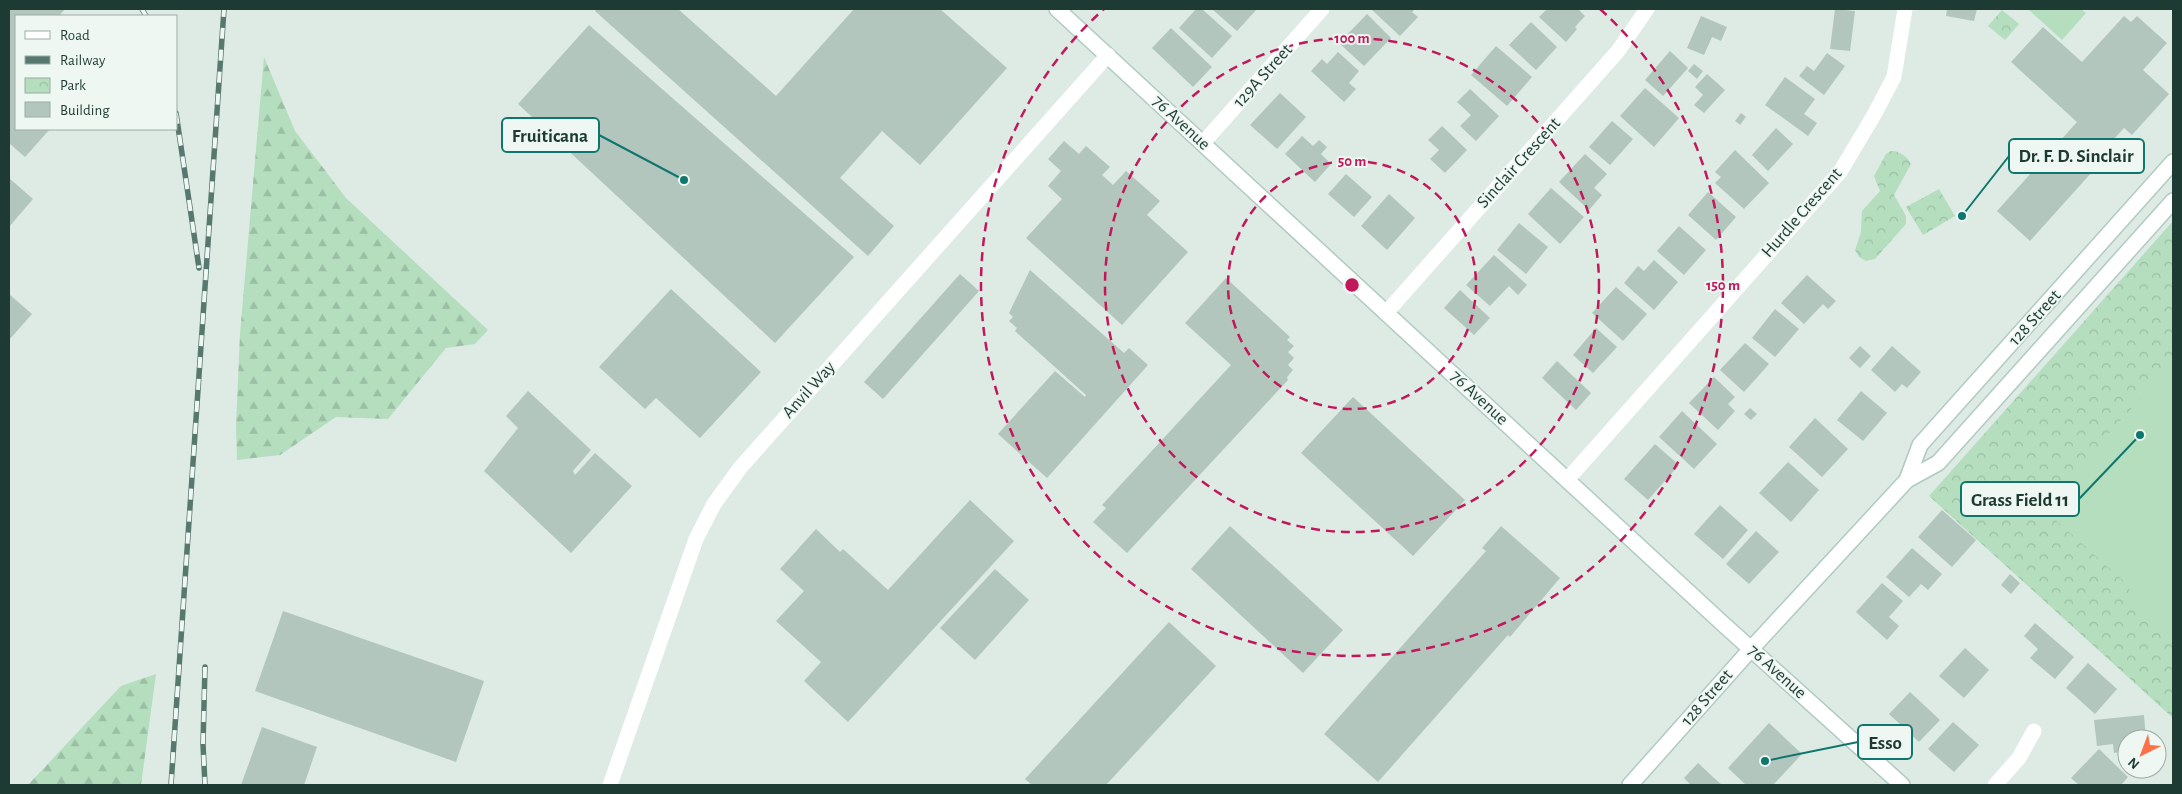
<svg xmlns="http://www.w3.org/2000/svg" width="2182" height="794" font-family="'Alegreya Sans',sans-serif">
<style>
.forest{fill:url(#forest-firs)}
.park{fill:url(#park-crowns)}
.pitch{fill:#b4debe}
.building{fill:#b2c6bd}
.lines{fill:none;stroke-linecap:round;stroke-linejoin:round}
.secondary-casing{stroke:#b0cbc1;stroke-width:18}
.street{stroke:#fff;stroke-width:15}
.secondary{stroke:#fff;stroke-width:15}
.rail-casing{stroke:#57786e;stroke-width:5.5}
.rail{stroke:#eef7f2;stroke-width:4;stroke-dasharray:11;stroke-linecap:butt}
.ring{fill:none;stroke:#c2185b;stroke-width:2.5;stroke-dasharray:9 6}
.labels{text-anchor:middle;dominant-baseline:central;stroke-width:4;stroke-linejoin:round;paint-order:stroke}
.street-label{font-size:18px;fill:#1e3b33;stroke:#eef7f2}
.centre{fill:#c2185b;stroke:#eef7f2;stroke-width:2.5}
.ring-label{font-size:15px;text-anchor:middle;font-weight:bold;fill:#c2185b;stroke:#eef7f2;stroke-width:4;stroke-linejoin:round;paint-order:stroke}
.leader{fill:none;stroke:#0f766e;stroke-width:2}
.callout-dot{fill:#0f766e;stroke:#eef7f2;stroke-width:2}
.callout{fill:#eef7f2;stroke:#0f766e;stroke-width:2}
.callout-label{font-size:19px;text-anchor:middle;font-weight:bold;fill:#1e3b33}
</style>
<defs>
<pattern id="forest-firs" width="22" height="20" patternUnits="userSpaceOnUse" patternTransform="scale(1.25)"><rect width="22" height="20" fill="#b4debe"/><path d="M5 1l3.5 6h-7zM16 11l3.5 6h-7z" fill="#9abfa4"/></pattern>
<pattern id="park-crowns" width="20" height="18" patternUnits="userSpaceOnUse" patternTransform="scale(1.25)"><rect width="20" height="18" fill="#b4debe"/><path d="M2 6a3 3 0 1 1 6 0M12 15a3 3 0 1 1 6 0" fill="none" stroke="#9abfa4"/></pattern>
</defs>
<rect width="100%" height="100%" fill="#ddebe4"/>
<g class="forest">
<path d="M 264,57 L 295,131 L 346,198 L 488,330 L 475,344 L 446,348 L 388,419 L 336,417 L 280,455 L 237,460 L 236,426 L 240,334 Z"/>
<path d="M 156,674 L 141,785 L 28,785 L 121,686 Z"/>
</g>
<g class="park">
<path d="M 2002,10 L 2019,24 L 2005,40 L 1988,26 Z"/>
<path d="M 1891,151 C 1898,150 1908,157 1911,164 L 1894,195 L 1906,216 L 1906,224 L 1875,259 L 1866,261 L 1859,257 L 1855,250 L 1861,232 L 1862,211 L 1880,191 L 1874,176 L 1886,154 Z"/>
<path d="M 1939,189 L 1955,216 L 1923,235 L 1906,207 Z"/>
<path d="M 2173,221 L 2173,718 L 1929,496 Z"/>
</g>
<g class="pitch">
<path d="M 2028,9 L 2081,9 L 2086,13 L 2062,40 Z"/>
<path d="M 2173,362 L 2173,645 L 2164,639 L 2135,603 L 2128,585 L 2042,508 Z"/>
</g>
<g class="building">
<path d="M 9,9 L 65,9 L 59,16 L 16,16 L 16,129 L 50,129 L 25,157 L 9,143 Z"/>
<path d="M 597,9 L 678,9 L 776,96 L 854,9 L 940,9 L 1007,68 L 920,165 L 882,131 L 840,178 L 894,226 L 868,256 L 595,11 Z"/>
<path d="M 1196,9 L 1202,9 L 1232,36 L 1212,58 L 1179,28 Z"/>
<path d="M 1212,9 L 1257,9 L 1237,31 Z"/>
<path d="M 1371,9 L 1415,9 L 1412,12 L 1418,17 L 1400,36 Z"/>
<path d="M 1547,9 L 1578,9 L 1585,16 L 1575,27 L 1577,29 L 1566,42 L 1539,17 Z"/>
<path d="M 1835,9 L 1855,11 L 1850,51 L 1830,49 Z"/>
<path d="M 1947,9 L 1977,9 L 1974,21 L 1946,16 Z"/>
<path d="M 1367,14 L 1391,38 L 1364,66 L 1339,43 Z"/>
<path d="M 1701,16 L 1727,27 L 1721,41 L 1712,37 L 1704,55 L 1687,48 Z"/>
<path d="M 2124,16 L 2131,22 L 2137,16 L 2167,43 L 2143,70 L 2169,94 L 2132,135 L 2124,128 L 2105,149 L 2110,152 L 2030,241 L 1997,211 L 2077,122 L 2011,62 L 2043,27 L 2082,62 Z"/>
<path d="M 1531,22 L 1557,47 L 1536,70 L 1509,45 Z"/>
<path d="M 589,25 L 854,257 L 775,343 L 518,104 Z"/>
<path d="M 1171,28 L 1212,67 L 1193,87 L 1152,48 Z"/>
<path d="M 1496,46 L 1532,77 L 1507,106 L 1471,75 Z"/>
<path d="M 1670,51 L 1688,68 L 1663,96 L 1645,80 Z"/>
<path d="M 1338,52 L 1359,71 L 1349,83 L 1356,89 L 1344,102 L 1311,71 L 1322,59 L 1327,64 Z"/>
<path d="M 1827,53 L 1845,66 L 1824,95 L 1799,76 L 1807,66 L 1814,71 Z"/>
<path d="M 1694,64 L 1703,71 L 1697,79 L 1688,71 Z"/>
<path d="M 1707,74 L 1725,90 L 1704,113 L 1694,105 L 1703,95 L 1695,87 Z"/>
<path d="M 1785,77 L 1815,99 L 1804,114 L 1817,123 L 1808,136 L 1765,105 Z"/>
<path d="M 1645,88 L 1679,118 L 1654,147 L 1620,116 Z"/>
<path d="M 1470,89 L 1499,116 L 1476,141 L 1460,126 L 1471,115 L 1457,102 Z"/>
<path d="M 1280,93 L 1306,117 L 1277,149 L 1250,125 Z"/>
<path d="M 1741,113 L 1746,117 L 1740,125 L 1735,121 Z"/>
<path d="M 1612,121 L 1633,139 L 1610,165 L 1589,147 Z"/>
<path d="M 1442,126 L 1467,150 L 1445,173 L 1430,159 L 1439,150 L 1428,140 Z"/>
<path d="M 1776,128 L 1793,144 L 1768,171 L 1752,155 Z"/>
<path d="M 1302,136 L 1313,146 L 1319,140 L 1327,147 L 1321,154 L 1331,164 L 1315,182 L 1285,154 Z"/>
<path d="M 1064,141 L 1079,154 L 1086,146 L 1110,167 L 1102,175 L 1113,185 L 1126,171 L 1160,201 L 1147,215 L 1188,252 L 1122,325 L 1026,238 L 1062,199 L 1048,186 L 1061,171 L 1048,159 Z"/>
<path d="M 1735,150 L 1769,183 L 1744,209 L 1715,183 L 1721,177 L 1715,172 Z"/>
<path d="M 1585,154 L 1607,174 L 1594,188 L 1602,195 L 1589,210 L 1559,182 Z"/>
<path d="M 1346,174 L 1372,197 L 1354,217 L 1328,194 Z"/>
<path d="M 9,178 L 33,199 L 9,227 Z"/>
<path d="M 1551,188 L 1584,217 L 1560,244 L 1528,214 Z"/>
<path d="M 1708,192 L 1736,217 L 1716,240 L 1688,215 Z"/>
<path d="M 1389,194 L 1415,218 L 1387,250 L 1361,226 Z"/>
<path d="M 1519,223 L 1548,247 L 1526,274 L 1497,250 Z"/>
<path d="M 1679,226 L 1706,250 L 1684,275 L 1657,251 Z"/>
<path d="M 1494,255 L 1527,285 L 1518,295 L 1509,286 L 1490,306 L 1466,285 Z"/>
<path d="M 1654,260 L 1678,282 L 1654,310 L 1624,283 L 1638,266 L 1644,271 Z"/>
<path d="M 1030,270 L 1124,353 L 1129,348 L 1148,365 L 1047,478 L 998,434 L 1055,371 L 1085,397 L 1086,395 L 1015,331 L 1017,328 L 1009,321 L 1013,317 L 1009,313 Z"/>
<path d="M 960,274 L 979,291 L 883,399 L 864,382 Z"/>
<path d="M 1807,275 L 1836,301 L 1828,309 L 1823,304 L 1804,324 L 1781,303 Z"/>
<path d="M 1226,278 L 1290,337 L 1287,340 L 1294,346 L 1288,352 L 1294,358 L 1288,365 L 1293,370 L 1287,377 L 1288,380 L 1127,553 L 1093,522 L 1106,508 L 1102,505 L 1231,365 L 1185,323 Z"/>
<path d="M 1616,287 L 1647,314 L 1623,341 L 1592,313 Z"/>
<path d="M 671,289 L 761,372 L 700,438 L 656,398 L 645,409 L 599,367 Z"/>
<path d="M 1460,290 L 1490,318 L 1474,335 L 1444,308 Z"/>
<path d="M 9,294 L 32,314 L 9,340 Z"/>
<path d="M 1775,309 L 1799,329 L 1775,357 L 1752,338 Z"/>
<path d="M 1596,328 L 1617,347 L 1593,373 L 1573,355 Z"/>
<path d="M 1745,343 L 1769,364 L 1744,392 L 1720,370 Z"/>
<path d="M 1860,346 L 1871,356 L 1860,368 L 1849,358 Z"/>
<path d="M 1892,346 L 1921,372 L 1907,388 L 1902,384 L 1895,392 L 1871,370 Z"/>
<path d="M 1557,361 L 1591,393 L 1576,410 L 1542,378 Z"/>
<path d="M 1714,377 L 1735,397 L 1728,404 L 1735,411 L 1718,430 L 1689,403 Z"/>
<path d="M 528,391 L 591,450 L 573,471 L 575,475 L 595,453 L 632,486 L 571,553 L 484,471 L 518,428 L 506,416 Z"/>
<path d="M 1861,391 L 1887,413 L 1863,441 L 1837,420 Z"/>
<path d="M 1353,397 L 1465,500 L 1413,556 L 1301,453 Z"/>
<path d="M 1750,408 L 1757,414 L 1751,420 L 1744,414 Z"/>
<path d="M 1682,411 L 1717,444 L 1694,469 L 1659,437 Z"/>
<path d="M 1815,418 L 1848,449 L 1822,477 L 1789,447 Z"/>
<path d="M 1655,444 L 1679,465 L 1648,500 L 1624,479 Z"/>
<path d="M 1788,462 L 1819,490 L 1791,522 L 1759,493 Z"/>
<path d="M 970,500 L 1014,541 L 848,722 L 804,681 L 821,662 L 776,621 L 804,591 L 780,569 L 816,529 L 840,552 L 843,549 L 888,590 Z"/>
<path d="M 1720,505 L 1748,530 L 1723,559 L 1694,534 Z"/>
<path d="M 1942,510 L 1976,540 L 1952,567 L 1918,537 Z"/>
<path d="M 1230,526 L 1343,630 L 1303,673 L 1191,569 Z"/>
<path d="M 1501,526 L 1560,578 L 1510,637 L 1508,635 L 1378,782 L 1324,734 L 1486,551 L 1482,548 Z"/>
<path d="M 1756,531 L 1779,552 L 1749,584 L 1726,564 Z"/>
<path d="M 1912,548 L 1942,574 L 1928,590 L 1921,584 L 1909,597 L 1886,577 Z"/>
<path d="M 995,569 L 1029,600 L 975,660 L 940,628 Z"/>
<path d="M 2010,574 L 2020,583 L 2011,594 L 2001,585 Z"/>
<path d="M 1882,583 L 1903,601 L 1889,617 L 1899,626 L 1887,640 L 1856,612 Z"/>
<path d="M 283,611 L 484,681 L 456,762 L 255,691 Z"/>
<path d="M 1169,622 L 1216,666 L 1106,785 L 1032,785 L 1025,779 Z"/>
<path d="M 2035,623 L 2074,657 L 2055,679 L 2030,658 L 2038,649 L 2024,636 Z"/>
<path d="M 1965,648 L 1989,670 L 1964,698 L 1939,676 Z"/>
<path d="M 2088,663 L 2117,689 L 2095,714 L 2066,688 Z"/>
<path d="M 1910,692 L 1940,720 L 1919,742 L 1889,714 Z"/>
<path d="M 2144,715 L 2146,739 L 2127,739 L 2127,751 L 2114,753 L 2113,744 L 2097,746 L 2094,720 Z"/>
<path d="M 1953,722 L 1979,745 L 1954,772 L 1928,749 Z"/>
<path d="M 1769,723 L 1802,754 L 1773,785 L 1746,785 L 1728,768 Z"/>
<path d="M 262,727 L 317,747 L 304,785 L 241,785 Z"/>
<path d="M 2099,749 L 2128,777 L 2121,785 L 2079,785 L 2071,778 Z"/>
<path d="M 1698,763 L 1713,777 L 1722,785 L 1691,785 L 1684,778 Z"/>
</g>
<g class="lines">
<g class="secondary-casing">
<g id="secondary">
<path d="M 1057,9 L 1722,623 L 1902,785"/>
<path d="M 1907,480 L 1920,445 L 2173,162"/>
<path d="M 1630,785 L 1751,649 L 1907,480 L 1938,463 L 2173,201"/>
</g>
</g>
<g class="street">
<path d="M 1203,143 L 1322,9"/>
<path d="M 1386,313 L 1618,51 L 1647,9"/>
<path d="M 1567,480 L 1840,172 L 1874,115 L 1894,77 L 1905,9"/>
<path d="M 610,785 L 696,539 L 714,504 L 740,468 L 1108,55"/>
<path d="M 1995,785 L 2019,758 L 2034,731"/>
</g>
<use href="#secondary" class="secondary"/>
<g class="rail-casing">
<g id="rail">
<path d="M 142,9 L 146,16"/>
<path d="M 176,113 L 199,268"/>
<path d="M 205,667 L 203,744 L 205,785"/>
<path d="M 171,785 L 224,9"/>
</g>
</g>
<use href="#rail" class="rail"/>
</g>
<g class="ring">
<circle cx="1352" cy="285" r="124"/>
<circle cx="1352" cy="285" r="247"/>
<path d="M1600 9A371 371 0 1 1 1104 9"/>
</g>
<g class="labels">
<g class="street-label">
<text transform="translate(1263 76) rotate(-48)">129A Street</text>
<text transform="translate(1181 123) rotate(43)">76 Avenue</text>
<text transform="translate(1519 163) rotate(-48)">Sinclair Crescent</text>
<text transform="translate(1802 213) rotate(-49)">Hurdle Crescent</text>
<text transform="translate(2035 318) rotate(-48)">128 Street</text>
<text transform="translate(809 390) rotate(-48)">Anvil Way</text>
<text transform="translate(1479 398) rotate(43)">76 Avenue</text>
<text transform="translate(1777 672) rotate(42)">76 Avenue</text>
<text transform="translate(1707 698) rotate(-49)">128 Street</text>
</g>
</g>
<circle cx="1352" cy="285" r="8" class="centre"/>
<g class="ring-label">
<text x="1352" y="43">100 m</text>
<text x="1352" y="166">50 m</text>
<text x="1723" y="290">150 m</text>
</g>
<path class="leader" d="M684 180L599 135M1962 216L2009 156M2140 435L2079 499M1765 761L1858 742"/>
<g class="callout-dot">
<circle cx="684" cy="180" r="5"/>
<circle cx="1962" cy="216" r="5"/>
<circle cx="2140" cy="435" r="5"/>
<circle cx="1765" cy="761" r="5"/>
</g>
<g class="callout">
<rect x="502" y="118" width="97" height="34" rx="5"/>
<rect x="2009" y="139" width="135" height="34" rx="5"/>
<rect x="1961" y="482" width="118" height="34" rx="5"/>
<rect x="1858" y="725" width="54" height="34" rx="5"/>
</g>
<g class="callout-label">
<text x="550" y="142">Fruiticana</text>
<text x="2076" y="162">Dr. F. D. Sinclair</text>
<text x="2020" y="506">Grass Field 11</text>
<text x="1885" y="749">Esso</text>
</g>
<rect width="2182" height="794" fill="none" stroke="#1e3b33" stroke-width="20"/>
<rect x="15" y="15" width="162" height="115" fill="#eef7f2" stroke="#9baca6"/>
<rect x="25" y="31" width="25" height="8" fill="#ffffff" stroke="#9baca6"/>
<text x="60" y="40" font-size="15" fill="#1e3b33">Road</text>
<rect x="25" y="56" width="25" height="8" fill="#57786e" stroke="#9baca6"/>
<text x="60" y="65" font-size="15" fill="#1e3b33">Railway</text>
<rect x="25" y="78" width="25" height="15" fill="url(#park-crowns)" stroke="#9baca6"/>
<text x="60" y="90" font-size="15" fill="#1e3b33">Park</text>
<rect x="25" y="102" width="25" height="15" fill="#b2c6bd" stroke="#9baca6"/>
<text x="60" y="115" font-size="15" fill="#1e3b33">Building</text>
<g transform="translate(2142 754) rotate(222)"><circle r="24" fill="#eef7f2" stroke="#9baca6"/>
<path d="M0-4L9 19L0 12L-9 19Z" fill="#fe7048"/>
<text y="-8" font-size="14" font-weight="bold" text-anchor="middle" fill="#1e3b33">N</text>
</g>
</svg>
